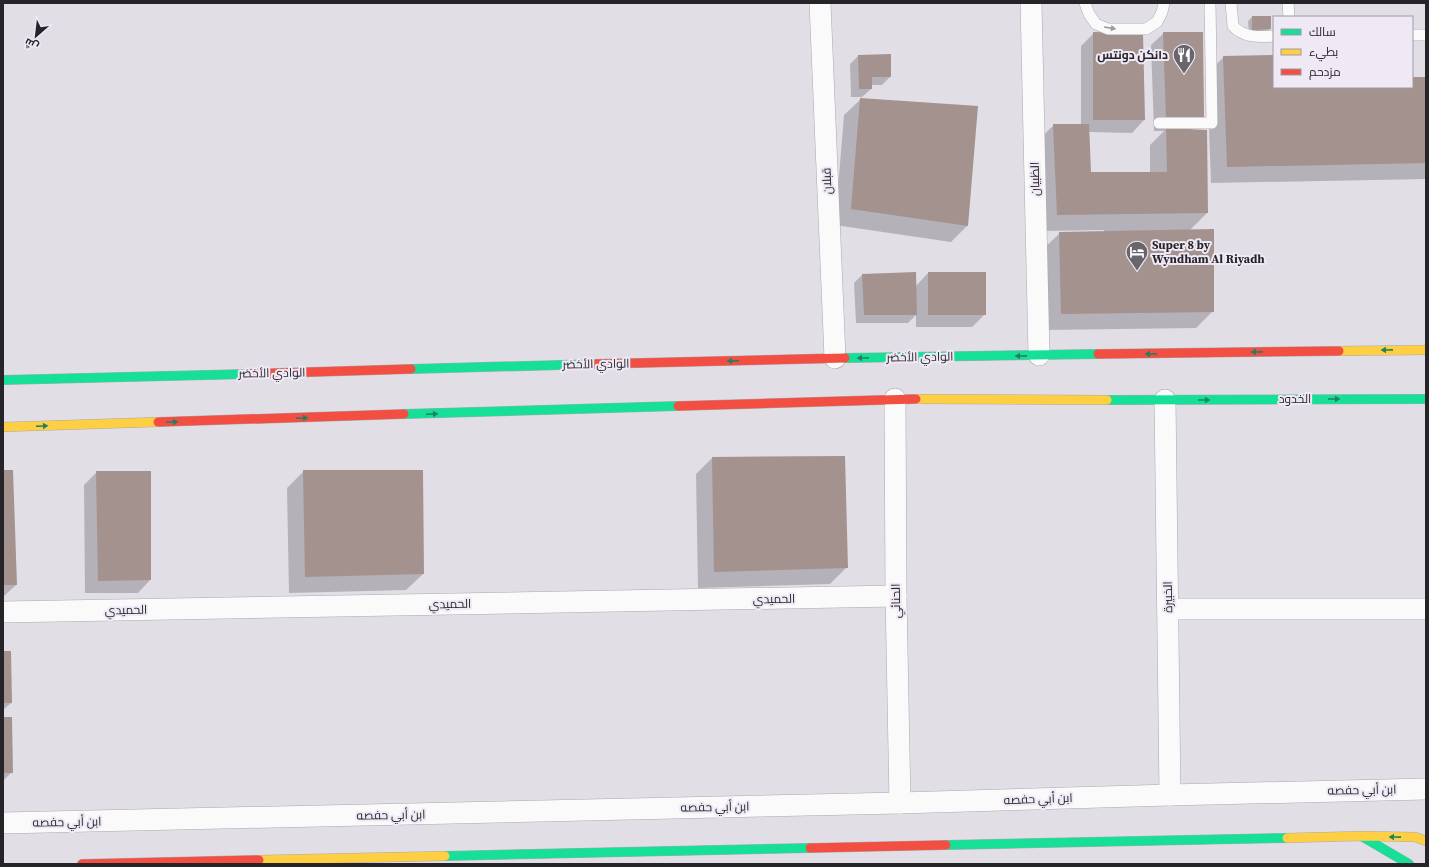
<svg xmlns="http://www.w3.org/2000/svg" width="1429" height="867" font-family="'Source Serif 4',Cairo,serif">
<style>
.shadow{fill:#0003}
.building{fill:#a4928e}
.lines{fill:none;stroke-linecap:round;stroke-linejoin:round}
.lane-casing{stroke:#aaa8ad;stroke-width:12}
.street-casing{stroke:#aaa8ad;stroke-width:22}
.fast-casing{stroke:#aaa8ad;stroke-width:10}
.slow-casing{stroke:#aaa8ad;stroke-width:10}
.jam-casing{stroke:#aaa8ad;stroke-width:10}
.lane{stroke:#fbfafb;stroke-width:11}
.street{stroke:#fbfafb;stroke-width:21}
.fast{stroke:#16e098;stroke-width:9}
.slow{stroke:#ffcf43;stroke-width:9}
.jam{stroke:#f24e42;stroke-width:9}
.oneway{fill:#9c9a9c}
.oneway2{fill:#1e8260}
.labels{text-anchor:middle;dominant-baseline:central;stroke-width:4;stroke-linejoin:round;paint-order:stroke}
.poi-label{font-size:12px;font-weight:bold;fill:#272429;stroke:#efe9f6;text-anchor:end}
.street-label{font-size:12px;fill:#272429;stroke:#efe9f6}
</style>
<rect width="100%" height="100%" fill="#e2dee6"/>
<g class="shadow">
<path d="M 1252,17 L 1270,17 L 1270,29 L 1266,33 L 1249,33 L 1248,21 Z"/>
<path d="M 1094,33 L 1144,120 L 1132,133 L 1089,132 L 1090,173 L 1150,173 L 1150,145 L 1164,131 L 1154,131 L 1151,45 L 1164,33 L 1203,118 L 1191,130 L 1207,213 L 1189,231 L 1213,311 L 1196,328 L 1045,330 L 1043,249 L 1060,233 L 1104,232 L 1104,230 L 1041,231 L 1037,141 L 1054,125 L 1081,125 L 1081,46 Z"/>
<path d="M 890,55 L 890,77 L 882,85 L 871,85 L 871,89 L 862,97 L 851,97 L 850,64 L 858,56 Z"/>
<path d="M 1274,56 L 1274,87 L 1412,87 L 1412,78 L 1426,78 L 1426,179 L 1211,183 L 1207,73 L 1224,57 Z"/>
<path d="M 861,99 L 967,226 L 951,242 L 835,225 L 844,115 Z"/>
<path d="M 928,273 L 985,314 L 972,327 L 916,327 L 916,315 L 908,323 L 856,323 L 854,283 L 862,275 L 916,286 Z"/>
<path d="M 712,458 L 847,567 L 830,584 L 698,588 L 696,474 Z"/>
<path d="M 3,471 L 16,585 L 3,597 Z"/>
<path d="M 304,471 L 423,574 L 406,590 L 289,593 L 287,488 Z"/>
<path d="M 97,472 L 150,580 L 138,593 L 85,593 L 84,485 Z"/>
<path d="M 3,652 L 11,703 L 3,710 Z"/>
<path d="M 3,718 L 12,772 L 3,781 Z"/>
</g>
<g class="building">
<path d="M 1252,16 L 1271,16 L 1271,29 L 1252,30 Z"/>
<path d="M 1093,32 L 1143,33 L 1145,120 L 1093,120 Z"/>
<path d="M 1163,32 L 1203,32 L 1204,118 L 1166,119 Z"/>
<path d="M 891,54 L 891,77 L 872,77 L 872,89 L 859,89 L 858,55 Z"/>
<path d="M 1274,55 L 1274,87 L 1412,87 L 1412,77 L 1426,77 L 1426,163 L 1227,167 L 1223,56 Z"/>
<path d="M 860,98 L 978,106 L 968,226 L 851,209 Z"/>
<path d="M 1053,124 L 1089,124 L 1091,172 L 1167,172 L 1166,128 L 1207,130 L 1208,213 L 1057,215 Z"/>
<path d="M 1214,229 L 1214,312 L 1061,314 L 1059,232 Z"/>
<path d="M 916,272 L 917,315 L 864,315 L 862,274 Z"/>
<rect x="928" y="272" width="58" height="43"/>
<path d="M 845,456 L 848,568 L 714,572 L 712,457 Z"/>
<path d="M 3,470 L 13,470 L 17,585 L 3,585 Z"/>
<path d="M 303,470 L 423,470 L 424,574 L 305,577 Z"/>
<path d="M 96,471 L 151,471 L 151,580 L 98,581 Z"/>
<path d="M 3,651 L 11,651 L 12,703 L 3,703 Z"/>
<path d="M 3,717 L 12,717 L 13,773 L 3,773 Z"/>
</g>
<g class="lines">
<g class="lane-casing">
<g id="lane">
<path d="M 1085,3 L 1089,14 L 1096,24 L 1108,29 L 1146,29 L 1157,22 L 1162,12 L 1164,3"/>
<path d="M 1231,3 L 1233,26 C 1244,38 1259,37 1274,36"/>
<path d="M 1288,3 L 1289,17"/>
<path d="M 1412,35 L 1426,35"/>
<path d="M 1159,123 L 1212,123 L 1210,3"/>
</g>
</g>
<g class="street-casing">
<g id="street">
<path d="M 820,3 L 835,358"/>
<path d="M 1031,3 L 1039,355"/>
<path d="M 895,399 L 896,596 L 900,803"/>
<path d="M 1165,400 L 1170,795"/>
<path d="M 1168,609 L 1426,609"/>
<path d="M 3,612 L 896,596"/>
<path d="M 3,823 L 900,803 L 1170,795 L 1426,789"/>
</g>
</g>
<g class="fast-casing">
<g id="fast">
<path d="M 845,358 L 1098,354"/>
<path d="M 411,369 L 596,364"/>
<path d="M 3,380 L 248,374"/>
<path d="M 1107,400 L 1426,399"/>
<path d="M 404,414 L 678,406"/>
<path d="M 1363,837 L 1409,864"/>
<path d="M 946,845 L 1287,838"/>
<path d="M 445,856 L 810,848"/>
</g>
</g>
<g class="slow-casing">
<g id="slow">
<path d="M 1339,351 L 1426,350"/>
<path d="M 916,399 L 1107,400"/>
<path d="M 3,427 L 158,422"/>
<path d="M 1287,838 L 1362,836 L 1415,837 L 1426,841"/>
<path d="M 259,860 L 445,856"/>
</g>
</g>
<g class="jam-casing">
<g id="jam">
<path d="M 1098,354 L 1339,351"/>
<path d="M 596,364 L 845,358"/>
<path d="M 248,374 L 411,369"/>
<path d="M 678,406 L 916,399"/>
<path d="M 158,422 L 404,414"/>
<path d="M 810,848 L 946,845"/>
<path d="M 82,864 L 259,860"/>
</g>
</g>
<use href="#lane" class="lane"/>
<use href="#street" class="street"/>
<use href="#fast" class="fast"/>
<use href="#slow" class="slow"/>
<use href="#jam" class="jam"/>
</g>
<defs><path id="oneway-solid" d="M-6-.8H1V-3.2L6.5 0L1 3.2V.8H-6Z"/></defs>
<use class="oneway" href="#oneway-solid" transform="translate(1110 28) rotate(9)"/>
<g class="oneway2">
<use href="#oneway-solid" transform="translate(1387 350) rotate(179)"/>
<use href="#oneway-solid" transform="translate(1257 352) rotate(179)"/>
<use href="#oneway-solid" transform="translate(1151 354) rotate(179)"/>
<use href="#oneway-solid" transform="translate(1021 356) rotate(179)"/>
<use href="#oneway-solid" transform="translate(863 358) rotate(179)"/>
<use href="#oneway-solid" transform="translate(733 361) rotate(179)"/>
<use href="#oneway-solid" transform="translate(1334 399)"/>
<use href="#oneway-solid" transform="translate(1204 400)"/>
<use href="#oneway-solid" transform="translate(432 414) rotate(-2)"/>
<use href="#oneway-solid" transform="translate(302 418) rotate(-2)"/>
<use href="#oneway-solid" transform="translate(172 422) rotate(-2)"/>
<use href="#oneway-solid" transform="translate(42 426) rotate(-2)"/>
<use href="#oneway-solid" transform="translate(1395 837) rotate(-179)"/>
</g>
<defs>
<g id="restaurant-pin" transform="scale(1.15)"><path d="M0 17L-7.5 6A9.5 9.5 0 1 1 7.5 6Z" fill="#68656b" stroke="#efe9f6"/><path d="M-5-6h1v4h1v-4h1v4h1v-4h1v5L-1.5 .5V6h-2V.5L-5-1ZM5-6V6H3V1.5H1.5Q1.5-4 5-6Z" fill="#fff"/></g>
<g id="hotel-pin" transform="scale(1.15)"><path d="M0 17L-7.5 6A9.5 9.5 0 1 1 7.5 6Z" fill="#68656b" stroke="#efe9f6"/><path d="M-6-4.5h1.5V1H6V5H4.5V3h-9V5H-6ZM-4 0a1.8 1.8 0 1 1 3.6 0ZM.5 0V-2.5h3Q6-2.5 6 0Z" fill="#fff"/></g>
</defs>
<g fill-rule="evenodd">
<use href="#restaurant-pin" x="1184" y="55"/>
<use href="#hotel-pin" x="1137" y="252"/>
</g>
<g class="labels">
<g class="poi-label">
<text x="1168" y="55">دانكن دونتس</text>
<text x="1152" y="245" text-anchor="start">Super 8 by<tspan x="1152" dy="14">Wyndham Al Riyadh</tspan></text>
</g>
<g class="street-label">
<text transform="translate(1035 179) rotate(-91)">الظبيان</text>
<text transform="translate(827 181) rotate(-93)">قبلان</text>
<text transform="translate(920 357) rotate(-1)">الوادي الأخضر</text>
<text transform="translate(596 364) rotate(-1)">الوادي الأخضر</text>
<text transform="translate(272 373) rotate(-1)">الوادي الأخضر</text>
<text x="1295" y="399">الخدود</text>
<text transform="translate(1168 597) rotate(-91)">الخبيرة</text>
<text transform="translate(774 599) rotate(-1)">الحميدي</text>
<text transform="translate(896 601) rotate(-91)">الحنائي</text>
<text transform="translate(450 604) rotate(-1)">الحميدي</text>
<text transform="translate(126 610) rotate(-1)">الحميدي</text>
<text transform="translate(1362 790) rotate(-1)">ابن أبي حفصه</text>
<text transform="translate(1038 799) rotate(-2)">ابن أبي حفصه</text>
<text transform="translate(715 807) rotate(-1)">ابن أبي حفصه</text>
<text transform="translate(391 815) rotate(-1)">ابن أبي حفصه</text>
<text transform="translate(67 822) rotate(-1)">ابن أبي حفصه</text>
</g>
</g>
<rect width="1429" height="867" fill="none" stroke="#272429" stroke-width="8"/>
<rect x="1273" y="16" width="140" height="72" fill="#efe9f6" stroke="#9f9aa4"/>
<rect x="1281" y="29" width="20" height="6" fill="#16e098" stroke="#9f9aa4"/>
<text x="1309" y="36" font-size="12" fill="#272429">سالك</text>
<rect x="1281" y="49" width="20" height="6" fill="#ffcf43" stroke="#9f9aa4"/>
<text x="1309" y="56" font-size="12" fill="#272429">بطيء</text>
<rect x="1281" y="69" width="20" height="6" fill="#f24e42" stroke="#9f9aa4"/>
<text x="1309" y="76" font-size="12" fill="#272429">مزدحم</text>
<g transform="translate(36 36) rotate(208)" stroke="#efe9f6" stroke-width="3" paint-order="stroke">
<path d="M0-3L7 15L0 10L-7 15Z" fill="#272429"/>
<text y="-6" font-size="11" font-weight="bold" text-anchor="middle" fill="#272429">ش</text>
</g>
</svg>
